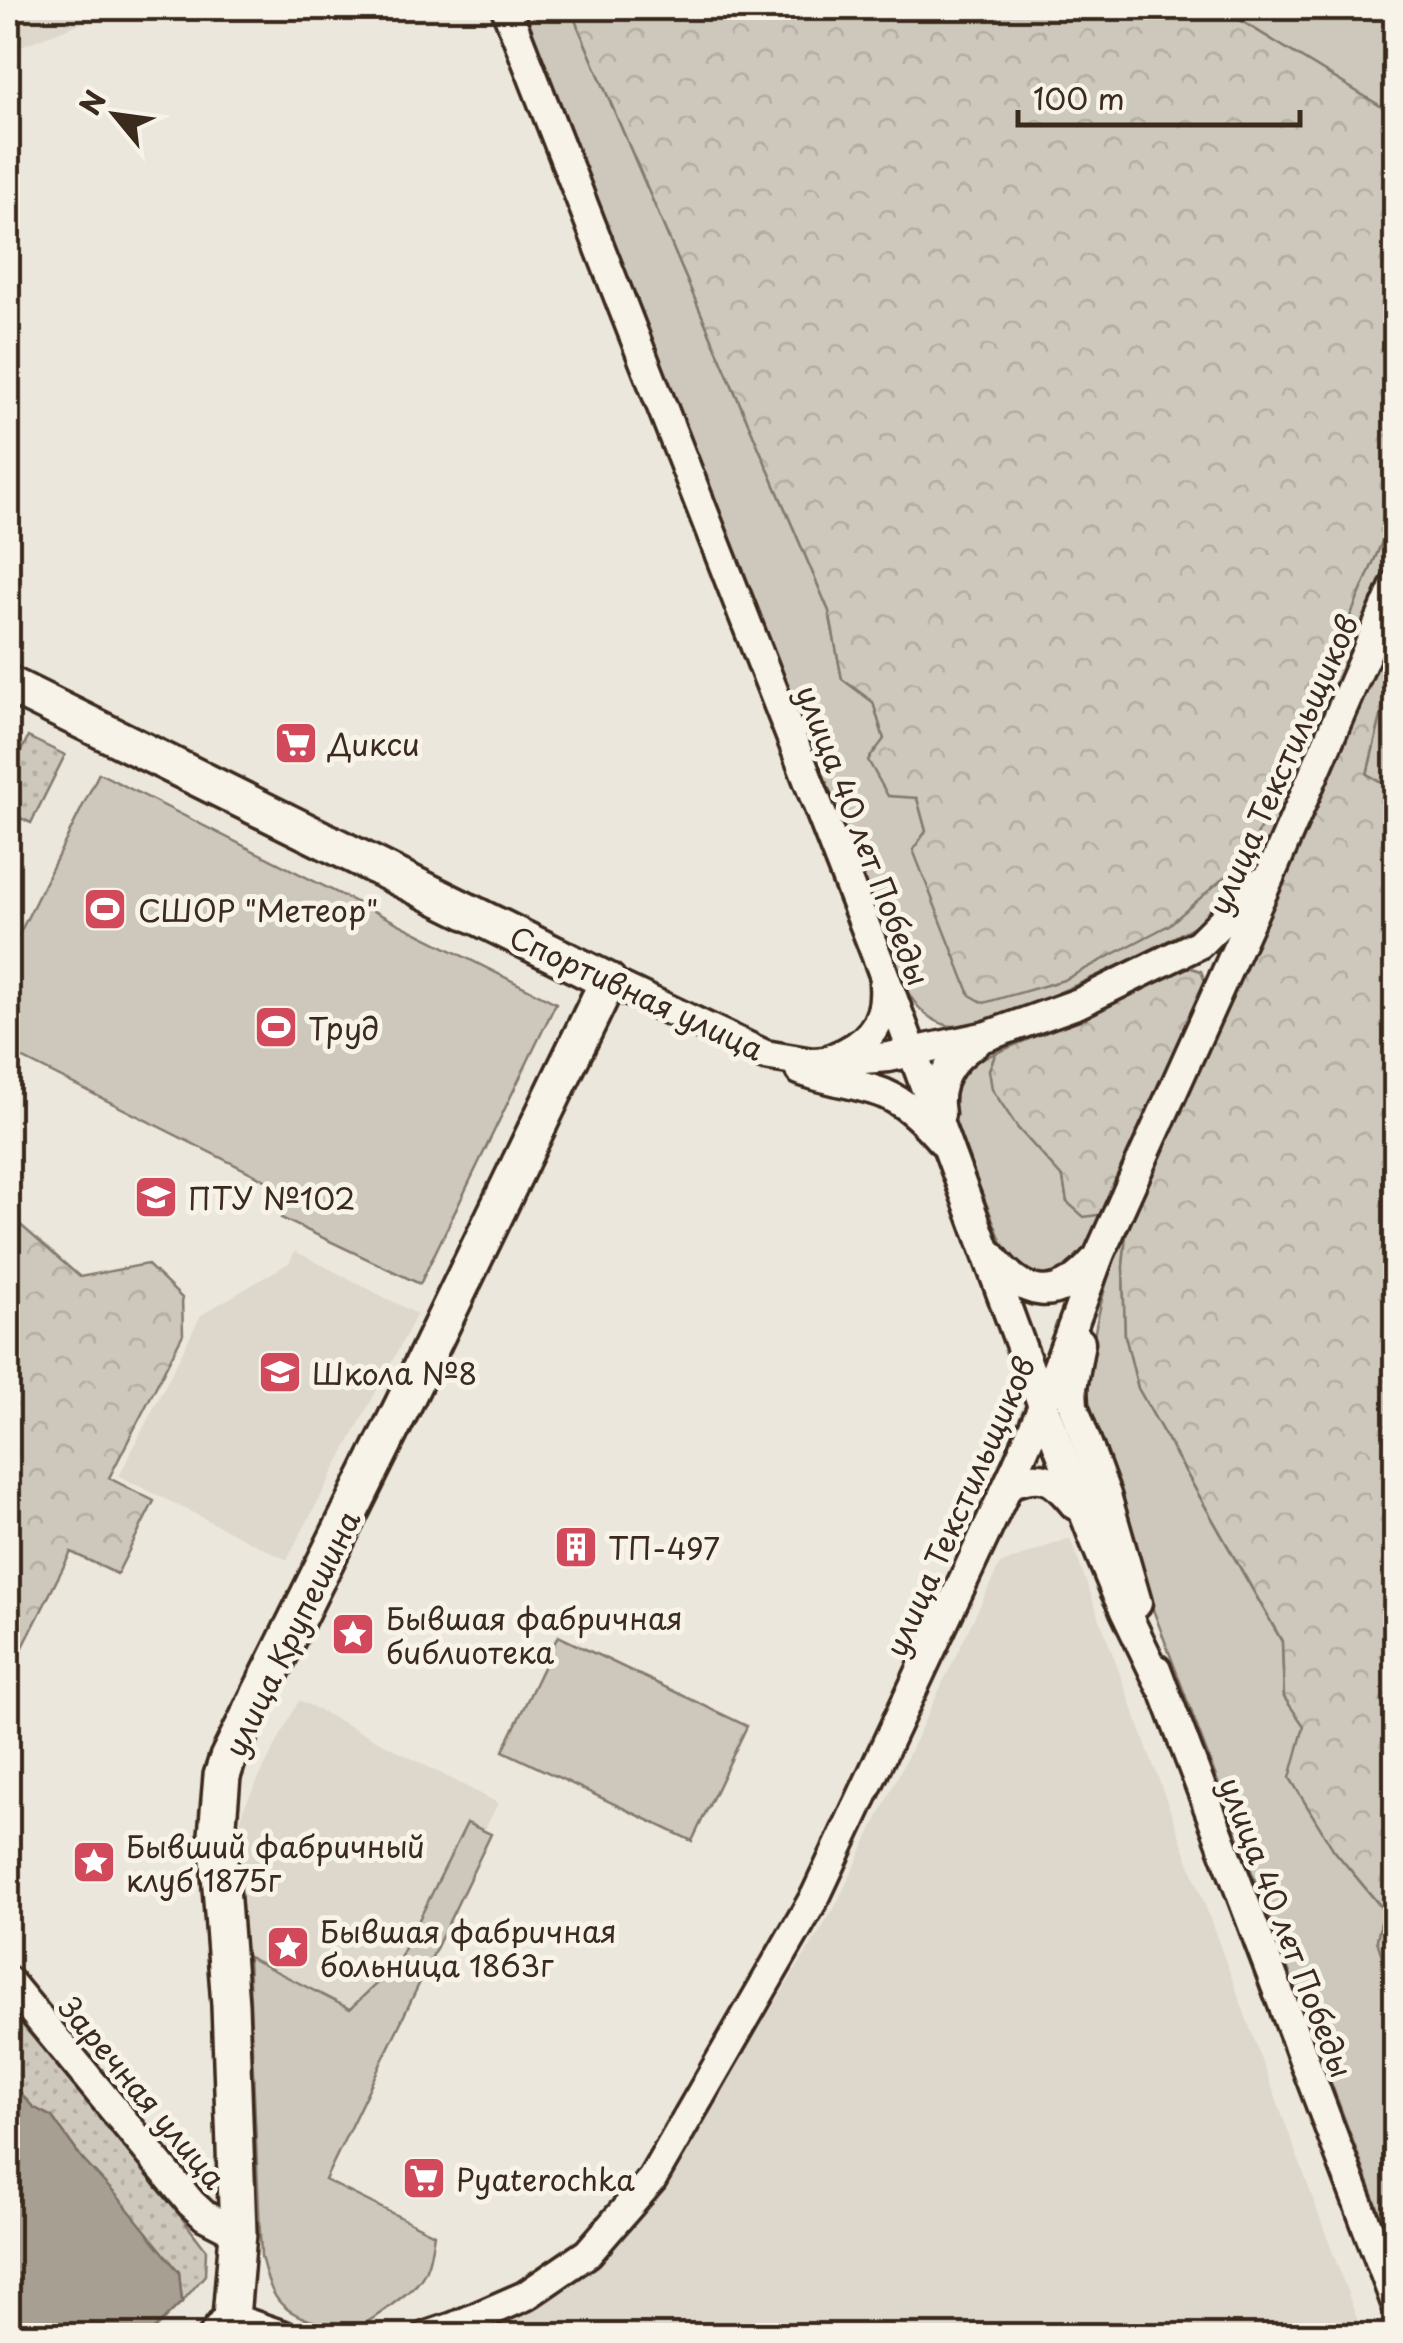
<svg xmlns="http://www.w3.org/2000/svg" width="1403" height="2343" font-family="'Playpen Sans',sans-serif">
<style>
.built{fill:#ddd7cc}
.grass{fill:#cec8bc;stroke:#84796d;stroke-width:2.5}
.forest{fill:url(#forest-crowns);stroke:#84796d;stroke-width:2.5}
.park{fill:url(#park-dots);stroke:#84796d;stroke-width:2.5}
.water{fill:#a89f93;stroke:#7c7064;stroke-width:2.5}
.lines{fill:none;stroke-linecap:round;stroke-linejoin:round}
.minor-casing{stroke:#3b2a1e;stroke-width:35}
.major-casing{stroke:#3b2a1e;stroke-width:42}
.minor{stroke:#f7f3e8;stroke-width:28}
.major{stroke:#f7f3e8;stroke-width:35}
.labels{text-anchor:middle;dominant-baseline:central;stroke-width:10;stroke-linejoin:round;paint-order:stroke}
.poi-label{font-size:30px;fill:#3b2a1e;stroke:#f7f3e8;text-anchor:start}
.street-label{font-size:30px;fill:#3b2a1e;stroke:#f7f3e8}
</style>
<defs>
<pattern id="forest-crowns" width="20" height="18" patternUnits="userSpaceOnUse" patternTransform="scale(2.5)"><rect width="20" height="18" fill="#cec8bc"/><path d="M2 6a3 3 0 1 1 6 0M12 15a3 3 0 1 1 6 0" fill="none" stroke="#b2aca1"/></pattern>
<pattern id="park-dots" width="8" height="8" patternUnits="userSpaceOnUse" patternTransform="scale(2.5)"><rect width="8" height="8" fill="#cec8bc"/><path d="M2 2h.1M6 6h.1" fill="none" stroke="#b2aca1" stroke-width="1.8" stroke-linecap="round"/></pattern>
</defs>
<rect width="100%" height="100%" fill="#ece7dc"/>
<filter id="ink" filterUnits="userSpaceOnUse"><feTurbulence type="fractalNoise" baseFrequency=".01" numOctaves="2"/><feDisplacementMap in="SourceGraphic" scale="20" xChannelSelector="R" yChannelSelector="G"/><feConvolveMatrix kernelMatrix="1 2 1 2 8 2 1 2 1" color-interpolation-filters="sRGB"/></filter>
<g filter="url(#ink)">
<g class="built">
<path d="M 8,8 L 120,8 L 8,51 Z"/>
<path d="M 295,1251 L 417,1314 L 287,1560 L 119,1476 L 201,1315 L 289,1263 Z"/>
<path d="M 1070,1538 L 1363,2335 L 465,2336 L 532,2308 L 598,2265 L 659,2187 L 835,1907 L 1000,1564 Z"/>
<path d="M 299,1700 L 498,1803 L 380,2044 L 249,1976 L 239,1834 L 243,1809 Z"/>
</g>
<g class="grass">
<path d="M 515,8 L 570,8 L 829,611 L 842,679 L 873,702 L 884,739 L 917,798 L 926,831 L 1247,857 L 1395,511 L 1395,553 L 1261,864 C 1246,885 1229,903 1207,918 C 1170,943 983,1036 946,1025 C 922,1018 910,998 900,977 Z"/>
<path d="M 1220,8 L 1395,8 L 1395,115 Z"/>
<path d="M 1395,658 L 1395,790 L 1367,775 Z"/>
<path d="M 99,773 L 556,1003 L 420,1284 L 281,1218 L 293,1194 L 8,1051 L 8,957 Z"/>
<path d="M 996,1053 L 989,1070 L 1017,1127 L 1063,1178 L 1067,1202 L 1104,1214 L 1082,1263 L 1044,1285 L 1009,1260 L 947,1107 L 961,1067 Z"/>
<path d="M 1128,1214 L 1123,1267 L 1125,1335 L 1138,1388 L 1282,1642 L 1284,1697 L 1305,1726 L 1333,1849 L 1384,1911 L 1377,1940 L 1396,1998 L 1395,2253 L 1087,1434 C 1088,1408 1088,1382 1091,1356 C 1097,1308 1113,1260 1128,1214 Z"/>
<path d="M 558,1636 L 747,1726 L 692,1841 L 503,1751 Z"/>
<path d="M 467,1823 L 491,1834 L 325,2180 L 434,2234 C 431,2252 429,2272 416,2285 C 408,2293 375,2318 365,2323 C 342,2333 293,2320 278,2300 C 268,2287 265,2271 261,2256 L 248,1957 L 350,2009 L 397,1964 Z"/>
</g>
<g class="forest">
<path d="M 570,8 L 1220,8 L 1395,115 L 1395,511 L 1248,857 L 1169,925 L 1064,980 L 984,1003 L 970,995 L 913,850 L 926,831 L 917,798 L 888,796 L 868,760 L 884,739 L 873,702 L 842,679 L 829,611 Z"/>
<path d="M 1395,617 L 1395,658 L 1367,774 L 1396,790 L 1395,1998 L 1377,1940 L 1384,1910 L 1333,1849 L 1290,1778 L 1304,1726 L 1284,1697 L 1282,1641 L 1138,1388 L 1125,1335 L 1123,1267 L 1128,1214 Z"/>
<path d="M 1188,967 L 1201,971 L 1206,984 L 1104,1214 L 1084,1217 L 1067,1202 L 1063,1178 L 1017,1127 L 992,1089 L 989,1070 L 996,1053 L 1077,1019 Z"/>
<path d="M 8,1214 L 80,1277 L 147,1264 L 182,1298 L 183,1334 L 109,1478 L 154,1501 L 117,1574 L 71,1552 L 20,1653 L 8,1643 Z"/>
</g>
<g class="park">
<path d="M 28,737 L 65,755 L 31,823 L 8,812 L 8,777 Z"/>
<path d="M 8,2008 L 156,2184 L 206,2250 L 205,2275 L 182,2302 L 179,2272 L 83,2160 L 52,2117 L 33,2107 L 8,2080 Z"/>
</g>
<path class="water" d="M 8,2080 L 33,2107 L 52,2117 L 83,2160 L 119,2198 L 179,2272 L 182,2302 L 152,2331 L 153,2335 L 8,2335 Z"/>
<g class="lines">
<g class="minor-casing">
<g id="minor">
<path d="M 506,8 L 880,964 L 1043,1406 L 1093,1536 L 1116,1592 L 1161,1686"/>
<path d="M 608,981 L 765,1055 L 812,1063 L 889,1057 L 987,1036 L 1079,1003 L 1199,944 L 1260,883"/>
<path d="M 833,1058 C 867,1045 887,1024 884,985"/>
<path d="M 800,1070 C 827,1081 858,1083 885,1094 C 908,1104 925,1122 941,1140"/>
<path d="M 940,1114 C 934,1082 951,1058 977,1042"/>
<path d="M 991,1255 C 1024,1299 1057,1304 1094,1261"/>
<path d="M 1080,1342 L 1072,1388 L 1073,1406 L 1106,1495 L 1137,1603"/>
<path d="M 1009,1484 C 1044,1471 1053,1478 1075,1505"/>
<path d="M 1156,1669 L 1396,2303"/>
<path d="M 8,1981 L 191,2203 L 205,2216 L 238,2233"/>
<path d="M 231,2318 L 284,2336"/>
<path d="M 427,2336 L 454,2327 L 525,2296 L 588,2253 L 652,2179 L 816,1895 L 1015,1470 L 1043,1406 L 1100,1253 L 1272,871 L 1396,584"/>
</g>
</g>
<g class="major-casing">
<path id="major" d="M 8,684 L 608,981 L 403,1405 L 228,1758 L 222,1776 L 217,1835 L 230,2005 L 238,2233 L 231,2318 L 217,2336"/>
</g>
<use href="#minor" class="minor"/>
<use href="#major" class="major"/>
</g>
</g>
<defs>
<g id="supermarket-square" transform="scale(2.25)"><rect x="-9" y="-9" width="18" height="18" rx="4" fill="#d1495b" stroke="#f7f3e8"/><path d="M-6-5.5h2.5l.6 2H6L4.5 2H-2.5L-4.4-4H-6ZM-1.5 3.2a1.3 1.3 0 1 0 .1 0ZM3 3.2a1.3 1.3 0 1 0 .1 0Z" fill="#fff"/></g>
<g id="stadium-square" transform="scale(2.25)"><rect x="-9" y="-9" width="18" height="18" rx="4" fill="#d1495b" stroke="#f7f3e8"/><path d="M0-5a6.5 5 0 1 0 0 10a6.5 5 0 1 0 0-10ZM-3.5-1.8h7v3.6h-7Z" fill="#fff"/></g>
<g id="university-square" transform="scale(2.25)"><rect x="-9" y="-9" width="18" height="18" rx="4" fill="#d1495b" stroke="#f7f3e8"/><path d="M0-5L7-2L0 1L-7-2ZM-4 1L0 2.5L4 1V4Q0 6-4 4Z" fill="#fff"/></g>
<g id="school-square" transform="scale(2.25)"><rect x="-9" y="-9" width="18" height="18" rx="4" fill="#d1495b" stroke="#f7f3e8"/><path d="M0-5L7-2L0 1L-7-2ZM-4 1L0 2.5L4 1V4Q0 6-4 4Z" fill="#fff"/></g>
<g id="building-square" transform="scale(2.25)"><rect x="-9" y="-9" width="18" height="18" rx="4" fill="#d1495b" stroke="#f7f3e8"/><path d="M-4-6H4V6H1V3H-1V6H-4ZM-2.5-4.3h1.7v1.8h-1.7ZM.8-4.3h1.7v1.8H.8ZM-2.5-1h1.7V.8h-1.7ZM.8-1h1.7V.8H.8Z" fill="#fff"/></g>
<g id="sight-square" transform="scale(2.25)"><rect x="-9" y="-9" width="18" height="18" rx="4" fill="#d1495b" stroke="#f7f3e8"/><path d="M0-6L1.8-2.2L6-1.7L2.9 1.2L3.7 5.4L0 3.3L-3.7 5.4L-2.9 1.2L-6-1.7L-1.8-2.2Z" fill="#fff"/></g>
</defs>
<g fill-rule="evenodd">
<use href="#supermarket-square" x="296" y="743"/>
<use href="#stadium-square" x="105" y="909"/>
<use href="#stadium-square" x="276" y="1027"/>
<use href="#university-square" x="156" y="1197"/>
<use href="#school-square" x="280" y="1372"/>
<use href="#building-square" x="576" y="1547"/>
<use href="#sight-square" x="353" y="1634"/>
<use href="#sight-square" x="94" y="1862"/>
<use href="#sight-square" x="288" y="1947"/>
<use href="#supermarket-square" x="424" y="2178"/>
</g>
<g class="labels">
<g class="poi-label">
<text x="328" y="743">Дикси</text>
<text x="138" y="909">СШОР "Метеор"</text>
<text x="308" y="1027">Труд</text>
<text x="188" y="1197">ПТУ №102</text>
<text x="312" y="1372">Школа №8</text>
<text x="608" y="1547">ТП-497</text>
<text x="386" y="1617">Бывшая фабричная<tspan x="386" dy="34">библиотека</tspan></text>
<text x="126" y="1845">Бывший фабричный<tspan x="126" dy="34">клуб 1875г</tspan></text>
<text x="320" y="1930">Бывшая фабричная<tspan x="320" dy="34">больница 1863г</tspan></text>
<text x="456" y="2178">Pyaterochka</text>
</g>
<g class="street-label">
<text transform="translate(1282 764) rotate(-66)">улица Текстильщиков</text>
<text transform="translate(864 835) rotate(69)">улица 40 лет Победы</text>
<text transform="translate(637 992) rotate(25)">Спортивная улица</text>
<text transform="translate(959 1506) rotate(-66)">улица Текстильщиков</text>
<text transform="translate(291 1633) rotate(-64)">улица Крупешина</text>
<text transform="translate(1287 1927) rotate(69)">улица 40 лет Победы</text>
<text transform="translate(143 2092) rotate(50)">Заречная улица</text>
</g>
</g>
<rect width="1403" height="2343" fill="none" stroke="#f7f3e8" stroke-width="40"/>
<rect x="20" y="20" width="1363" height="2303" fill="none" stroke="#3b2a1e" stroke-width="4" filter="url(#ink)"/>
<g transform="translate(115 115) rotate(299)" stroke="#f7f3e8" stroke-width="8" paint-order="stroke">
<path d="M0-8L18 38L0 25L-18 38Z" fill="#3b2a1e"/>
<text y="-15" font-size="28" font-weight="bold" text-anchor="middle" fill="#3b2a1e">N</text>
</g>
<path d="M1018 110v15h282v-15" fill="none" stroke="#3b2a1e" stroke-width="5"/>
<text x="1033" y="110" font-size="30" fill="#3b2a1e" stroke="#f7f3e8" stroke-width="8" paint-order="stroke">100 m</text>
</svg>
